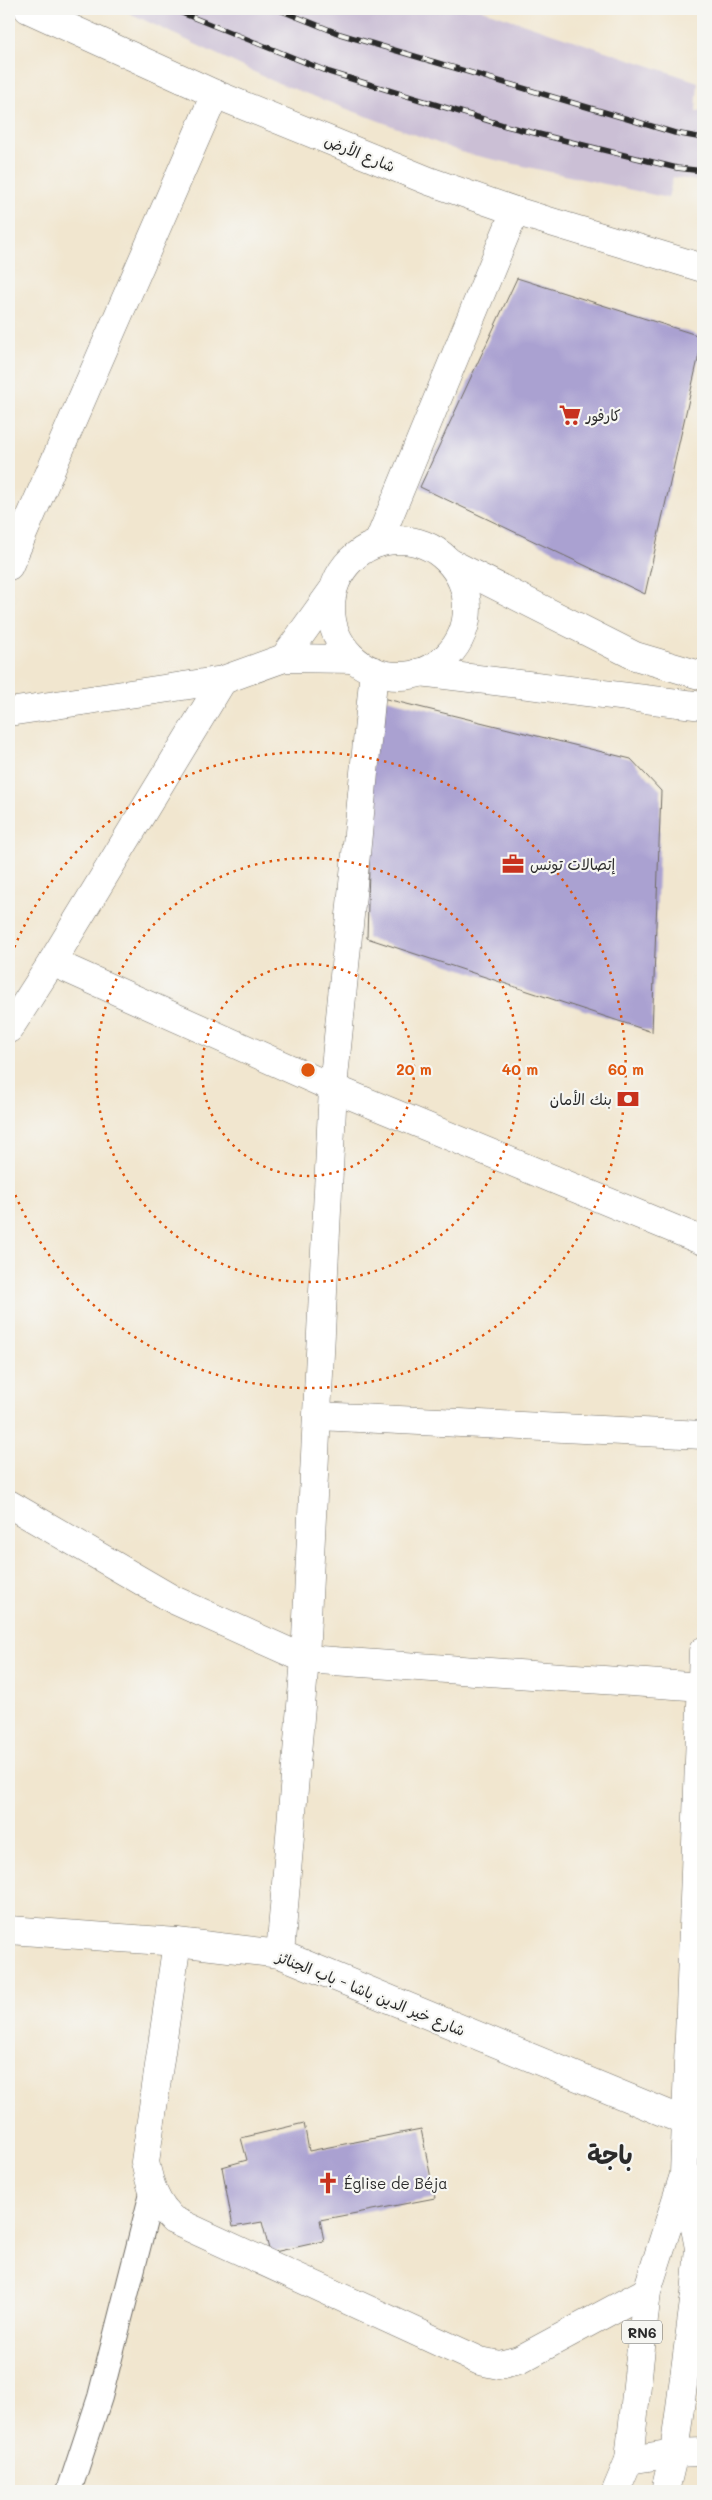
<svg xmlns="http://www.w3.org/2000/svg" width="712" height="2500" font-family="Mali,'Playpen Sans Arabic',sans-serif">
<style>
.industrial{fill:#cbbfd5}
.building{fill:#aaa1d1}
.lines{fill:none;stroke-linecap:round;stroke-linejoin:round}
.pedestrian-casing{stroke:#706c64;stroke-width:26}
.minor-casing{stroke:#706c64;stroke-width:29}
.tertiary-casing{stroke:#706c64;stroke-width:29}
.secondary-casing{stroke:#706c64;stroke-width:29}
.primary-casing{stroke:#706c64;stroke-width:29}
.pedestrian{stroke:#fff;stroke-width:24}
.minor{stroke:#fff;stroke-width:28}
.tertiary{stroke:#fff;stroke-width:28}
.secondary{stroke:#fff;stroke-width:28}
.primary{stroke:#fff;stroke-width:28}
.rail-casing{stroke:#2b2b2b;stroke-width:5.5}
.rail{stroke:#f6f6f2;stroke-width:4;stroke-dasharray:11;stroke-linecap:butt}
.ring{fill:none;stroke:#df570e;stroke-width:2.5;stroke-dasharray:2.5 5}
.labels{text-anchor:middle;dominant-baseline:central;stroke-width:4.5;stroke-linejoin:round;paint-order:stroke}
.shield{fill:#f6f6f2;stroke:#686867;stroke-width:1}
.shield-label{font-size:14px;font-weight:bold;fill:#2b2b2b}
.street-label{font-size:15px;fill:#2b2b2b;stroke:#f6f6f2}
.poi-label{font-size:15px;fill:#2b2b2b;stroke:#f6f6f2;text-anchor:start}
.town-label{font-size:25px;font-weight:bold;fill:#2b2b2b;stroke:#f6f6f2}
.centre{fill:#df570e;stroke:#f6f6f2;stroke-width:2.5}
.ring-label{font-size:15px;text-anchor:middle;font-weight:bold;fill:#df570e;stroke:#f6f6f2;stroke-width:4.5;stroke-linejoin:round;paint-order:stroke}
</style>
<rect width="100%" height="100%" fill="#f6f6f2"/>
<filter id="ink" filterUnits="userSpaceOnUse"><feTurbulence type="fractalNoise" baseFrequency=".02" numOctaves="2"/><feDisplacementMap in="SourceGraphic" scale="10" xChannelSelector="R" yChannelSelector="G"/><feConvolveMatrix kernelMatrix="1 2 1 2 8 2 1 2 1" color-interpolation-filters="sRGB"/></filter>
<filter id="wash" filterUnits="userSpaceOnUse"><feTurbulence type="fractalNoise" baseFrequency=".0096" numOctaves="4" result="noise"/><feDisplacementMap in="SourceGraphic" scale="20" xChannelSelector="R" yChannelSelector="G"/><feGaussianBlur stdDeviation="1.12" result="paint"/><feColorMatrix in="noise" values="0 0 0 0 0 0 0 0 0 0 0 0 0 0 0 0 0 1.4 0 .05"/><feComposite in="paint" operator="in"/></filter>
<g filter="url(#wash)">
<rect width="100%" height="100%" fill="#f1e6cf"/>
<path class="industrial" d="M 121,9 L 480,9 L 698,82 L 696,111 L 703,112 L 703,182 L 673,177 L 668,198 L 464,153 L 273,81 Z"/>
<g id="blocks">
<g class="building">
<path d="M 517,278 L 703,337 L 645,594 L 420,487 Z"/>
<path d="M 374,696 L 631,759 L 661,791 L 652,1032 L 367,938 Z"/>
<path d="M 304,2123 L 309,2151 L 421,2129 L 435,2198 L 320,2220 L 324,2241 L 270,2253 L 262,2222 L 233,2227 L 222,2167 L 247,2160 L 241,2138 Z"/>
</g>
</g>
</g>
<g filter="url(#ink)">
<use href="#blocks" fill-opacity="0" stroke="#706c64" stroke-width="1"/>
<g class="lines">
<g class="pedestrian-casing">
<path id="pedestrian" d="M 69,2491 L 100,2397 L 152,2193"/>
</g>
<g class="minor-casing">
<g id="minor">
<path d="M 378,543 L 515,211"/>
<path d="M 9,566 L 215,94"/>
<path d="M 52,962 L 333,1088 L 703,1241"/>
<path d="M 9,1029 L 52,962 L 223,680"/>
<path d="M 318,1416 L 703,1435"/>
<path d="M 9,1504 L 174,1600 L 305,1659 L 703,1687"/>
<path d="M 9,1930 L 177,1942 L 280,1954 L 687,2122"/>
<path d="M 177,1942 L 145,2162 C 150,2185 155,2203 173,2220 L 480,2361 L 499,2365 L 519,2360 L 647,2291"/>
<path d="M 280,1954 L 305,1659 L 333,1088 L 374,671"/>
<path d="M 629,2460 L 674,2453 L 703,2452"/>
</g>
</g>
<g class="tertiary-casing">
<g id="tertiary">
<circle cx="399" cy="608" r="68"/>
<path d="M 451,563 L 635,656 L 703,676"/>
<path d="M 284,658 L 332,591"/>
<path d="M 420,672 L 703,706"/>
<path d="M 9,712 L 223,680 L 284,658 L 353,659"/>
</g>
</g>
<g class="secondary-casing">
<path id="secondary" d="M 28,9 L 215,94 L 429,181 L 515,211 L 703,268"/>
</g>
<g class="primary-casing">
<g id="primary">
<path d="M 616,2491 L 629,2460 L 647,2291 L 684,2175 L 703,1651"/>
<path d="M 665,2491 L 674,2453 L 695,2294 L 699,2248 L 685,2177"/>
</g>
</g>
<use href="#pedestrian" class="pedestrian"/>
<use href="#minor" class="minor"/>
<use href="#tertiary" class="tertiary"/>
<use href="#secondary" class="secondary"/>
<use href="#primary" class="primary"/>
<g class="rail-casing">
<g id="rail">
<path d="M 172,9 L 329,72 L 506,126 L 677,168 L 703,171"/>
<path d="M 277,9 L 340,34 L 675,133 L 703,138"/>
</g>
</g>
<use href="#rail" class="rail"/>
</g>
</g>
<g class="ring">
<circle cx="308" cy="1070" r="106"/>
<circle cx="308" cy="1070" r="212"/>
<path d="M9 961A318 318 0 1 1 9 1179"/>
</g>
<defs>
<g id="supermarket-bare" transform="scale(1.725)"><path d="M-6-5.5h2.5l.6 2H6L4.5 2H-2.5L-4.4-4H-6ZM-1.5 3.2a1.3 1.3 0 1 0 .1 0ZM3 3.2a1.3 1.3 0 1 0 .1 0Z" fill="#c8321e" stroke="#f6f6f2" stroke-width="2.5" paint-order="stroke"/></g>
<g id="office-bare" transform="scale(1.725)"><path d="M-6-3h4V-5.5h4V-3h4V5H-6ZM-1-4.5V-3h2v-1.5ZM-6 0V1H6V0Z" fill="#c8321e" stroke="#f6f6f2" stroke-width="2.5" paint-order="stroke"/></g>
<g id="bank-bare" transform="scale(1.725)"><path d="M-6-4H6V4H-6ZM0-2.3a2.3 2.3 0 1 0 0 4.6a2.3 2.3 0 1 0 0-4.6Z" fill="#c8321e" stroke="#f6f6f2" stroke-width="2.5" paint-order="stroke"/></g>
<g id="church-bare" transform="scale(1.725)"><path d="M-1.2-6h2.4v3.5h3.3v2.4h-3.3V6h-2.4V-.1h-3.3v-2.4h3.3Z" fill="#c8321e" stroke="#f6f6f2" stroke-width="2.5" paint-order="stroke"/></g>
</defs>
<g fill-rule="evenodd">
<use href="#supermarket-bare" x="570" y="415"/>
<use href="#office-bare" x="513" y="864"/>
<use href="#bank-bare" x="628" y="1099"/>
<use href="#church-bare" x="328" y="2183"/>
</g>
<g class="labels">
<rect class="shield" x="622" y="2320.5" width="40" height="23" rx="4"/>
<g class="shield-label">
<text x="642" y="2332">RN6</text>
</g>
<g class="street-label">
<text transform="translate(360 153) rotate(22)">شارع الأرض</text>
<text transform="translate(371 1993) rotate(22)">شارع خير الدين باشا - باب الجنائز</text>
</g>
<g class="poi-label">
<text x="586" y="415">كارفور</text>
<text x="530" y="864">إتصالات تونس</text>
<text x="612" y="1099" text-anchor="end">بنك الأمان</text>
<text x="344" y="2183">Église de Béja</text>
</g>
<g class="town-label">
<text x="610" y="2154">باجة</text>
</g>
</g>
<circle cx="308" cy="1070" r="8" class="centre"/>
<g class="ring-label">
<text x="414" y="1075">20 m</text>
<text x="520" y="1075">40 m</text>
<text x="626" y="1075">60 m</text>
</g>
<rect width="712" height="2500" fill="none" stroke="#f6f6f2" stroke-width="30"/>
</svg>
